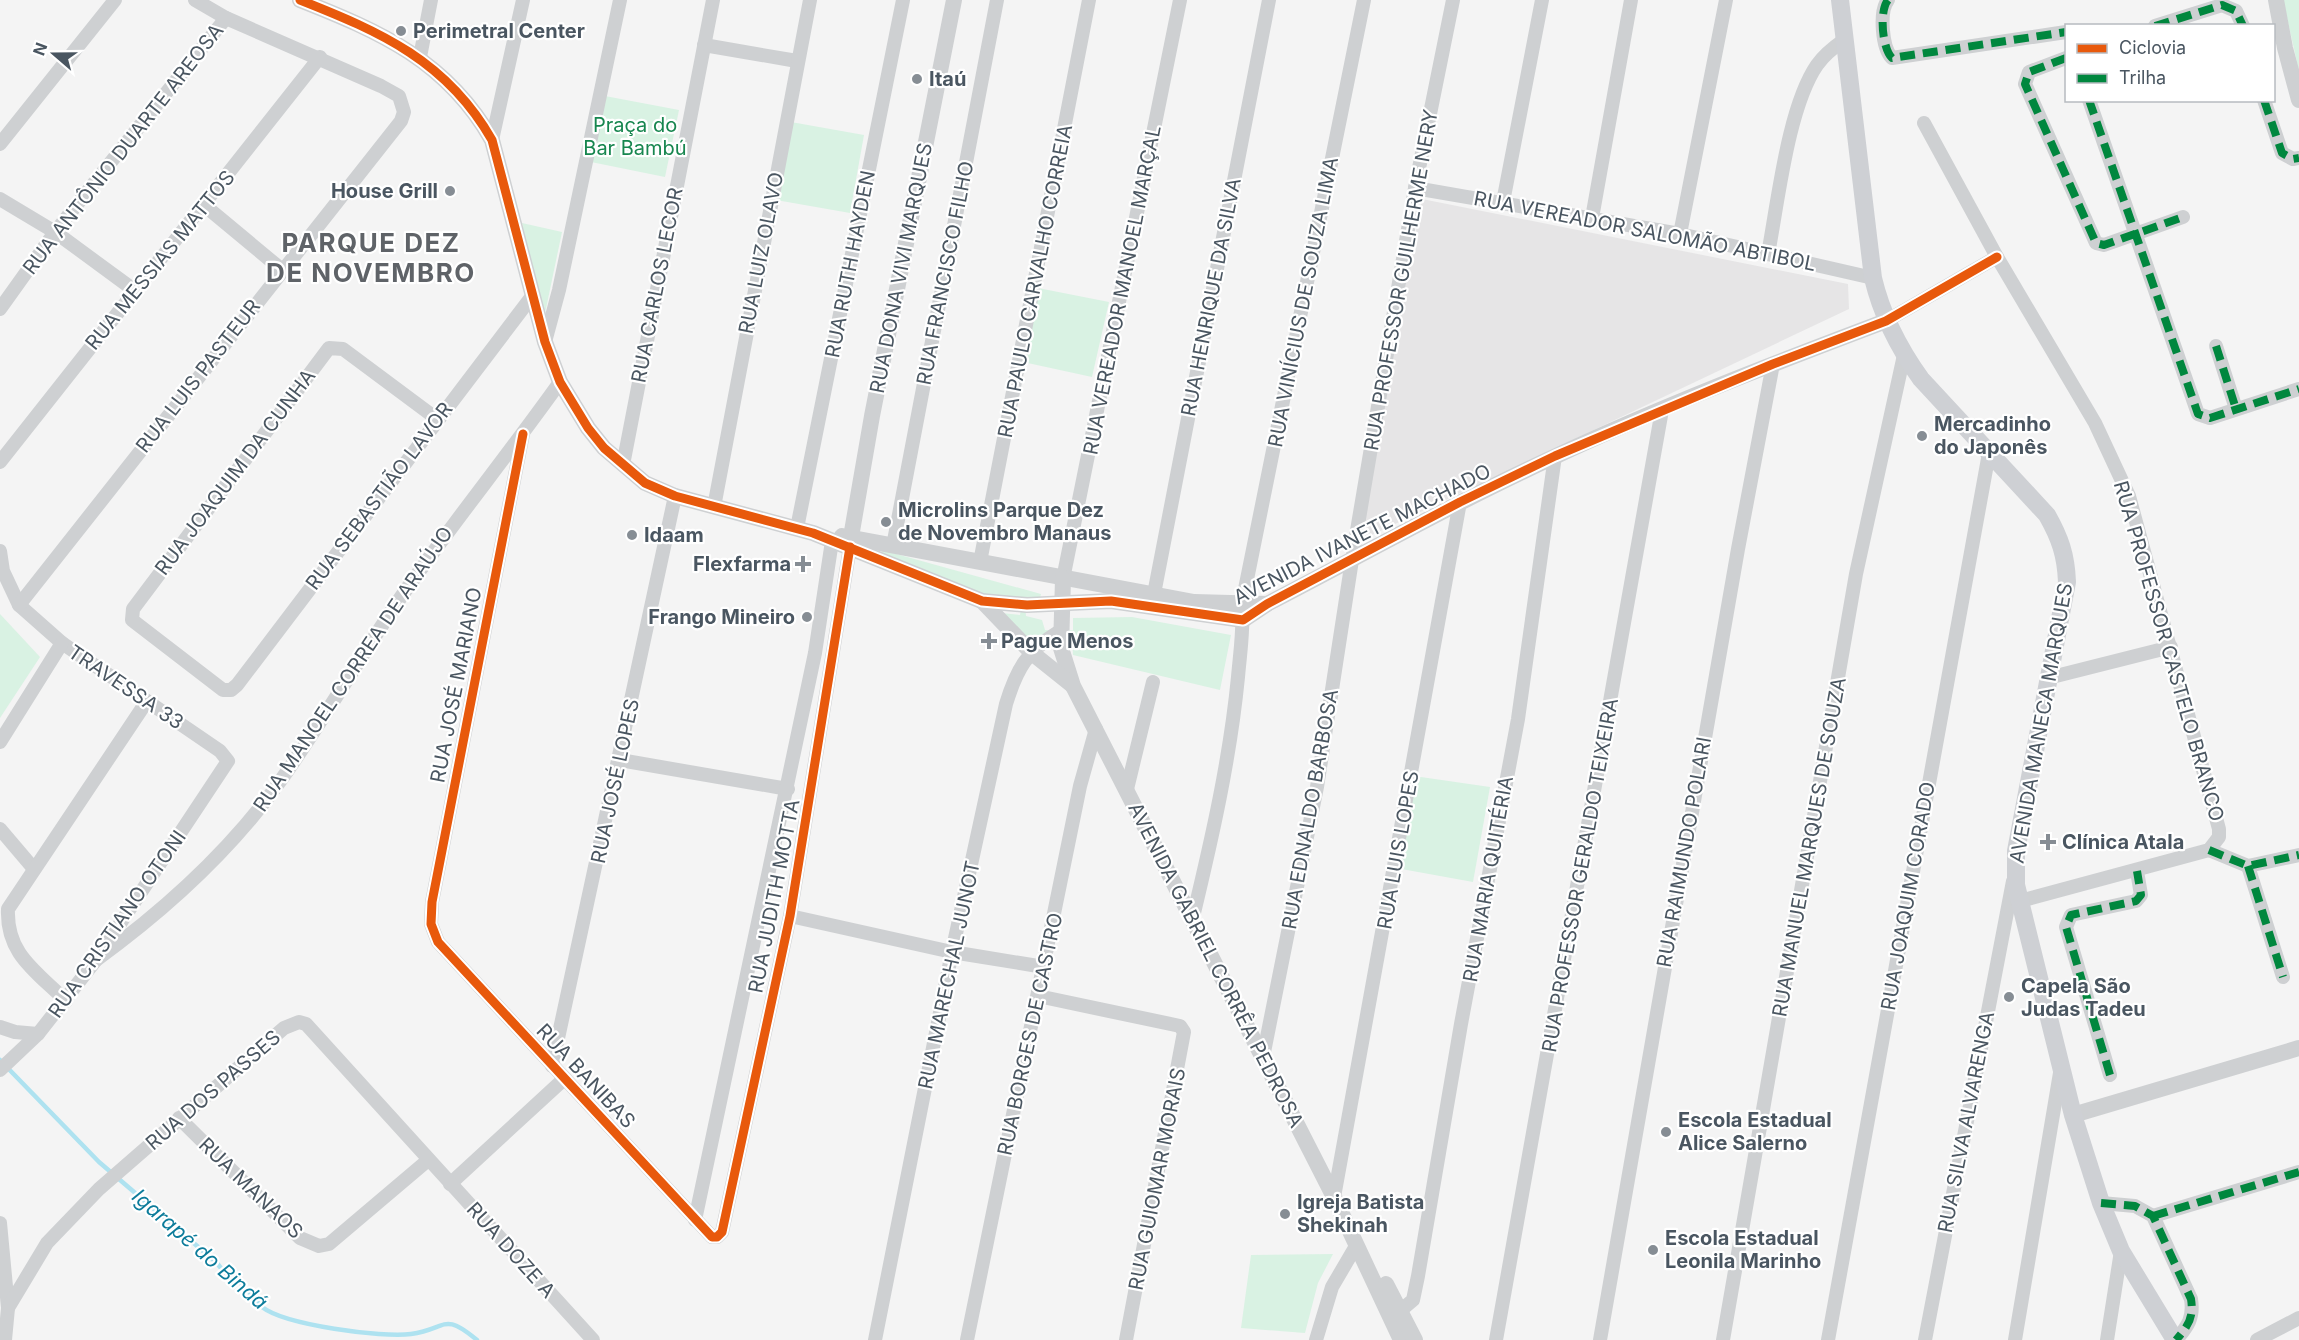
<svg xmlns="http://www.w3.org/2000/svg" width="2299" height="1340" font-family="Inter,sans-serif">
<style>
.education{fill:#e6e5e6}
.green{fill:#d9f2e3}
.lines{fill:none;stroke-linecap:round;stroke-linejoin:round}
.stream{stroke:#aee2f0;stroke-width:4.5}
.minor{stroke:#ced0d2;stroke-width:14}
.tertiary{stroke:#ced0d2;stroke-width:16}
.secondary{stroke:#ced0d4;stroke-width:18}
.quiet{stroke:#00873e;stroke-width:8;stroke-dasharray:15 8;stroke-linecap:butt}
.cycleway-casing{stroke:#fff;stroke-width:13}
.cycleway{stroke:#e8590c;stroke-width:9}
.poi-dot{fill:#868d94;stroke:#fff;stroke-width:2}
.labels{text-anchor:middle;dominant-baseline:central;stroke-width:4.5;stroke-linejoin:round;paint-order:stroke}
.poi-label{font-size:20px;font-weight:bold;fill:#4a5661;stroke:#fff;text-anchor:start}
.park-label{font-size:20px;fill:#17864f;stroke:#fff}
.street-label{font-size:20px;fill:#4a5661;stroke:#fff}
.water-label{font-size:21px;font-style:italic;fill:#0c7c9b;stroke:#fff}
.district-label{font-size:26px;font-weight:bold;letter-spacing:1.5px;fill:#5f6368;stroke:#fff}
</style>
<rect width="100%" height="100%" fill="#f4f4f4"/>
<path class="education" d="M 1422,199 L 1848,284 L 1849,309 L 1357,542 Z"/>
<g class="green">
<path d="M 2283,0 L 2299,0 L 2299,71 Z"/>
<path d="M 605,96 L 679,110 L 665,177 L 591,162 Z"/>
<path d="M 791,122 L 864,135 L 850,213 L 776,200 Z"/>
<path d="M 522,223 L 562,232 L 543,323 Z"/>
<path d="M 1038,288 L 1109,302 L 1092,377 L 1023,362 Z"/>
<path d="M 882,550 L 1041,594 L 1039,602 L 1025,604 L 1026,616 L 1042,620 L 1045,630 L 1073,630 L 1073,618 L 1132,617 L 1231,635 L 1220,690 L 1073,655 L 1072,635 L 1045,634 L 1032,645 L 992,612 L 1020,615 L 1022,604 L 943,585 L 880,557 Z"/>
<path d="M 0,614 L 40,657 L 0,718 Z"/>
<path d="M 1414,776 L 1490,787 L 1473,882 L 1396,868 Z"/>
<path d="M 1333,1254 L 1318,1283 L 1305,1333 L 1241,1328 L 1251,1255 Z"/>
</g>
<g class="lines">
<path class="stream" d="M 0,1060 L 99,1162 L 217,1263 C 224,1274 230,1275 240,1283 C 249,1289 254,1300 262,1307 C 285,1325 382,1338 411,1334 C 448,1329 442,1311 477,1340"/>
<g class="minor">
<path d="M 1888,0 C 1879,11 1882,48 1892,58 L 2066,32"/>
<path d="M 2155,26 L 2222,5 L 2236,11 L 2243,26"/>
<path d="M 704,45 L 797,61"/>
<path d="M 420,57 L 431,0"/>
<path d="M 2066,58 L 2029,72 L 2025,84 L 2096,243 L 2104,245 L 2183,217"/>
<path d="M 2089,100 L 2198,414 L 2210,418 L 2299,389"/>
<path d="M 2264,100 L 2282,153 L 2293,159 L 2299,158"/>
<path d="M 1924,123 L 1997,257 L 2095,423 L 2129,496 L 2219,829 L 2219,837 L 2209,850 L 2020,901"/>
<path d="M 492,140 L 523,0"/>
<path d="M 0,144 L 115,0"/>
<path d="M 1415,188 L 1680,234 L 1873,278"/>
<path d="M 0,199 L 55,232 L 134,290"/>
<path d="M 1503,202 L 1542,0"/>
<path d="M 204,205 L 281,269"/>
<path d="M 1592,218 L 1631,0"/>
<path d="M 1680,234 L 1726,0"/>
<path d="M 1768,254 C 1778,202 1788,107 1817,65 C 1824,55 1834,47 1844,40"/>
<path d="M 0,309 L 55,232 L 226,18"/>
<path d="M 1886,321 L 1997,257"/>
<path d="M 545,342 L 559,290 L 620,0"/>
<path d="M 2216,346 L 2236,409"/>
<path d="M 437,419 L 343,349 L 329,348 L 133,609 L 132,620 L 223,690 L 231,690 L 237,685 L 533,295"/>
<path d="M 523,434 L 432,902 L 431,924 L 438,942 L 712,1237 L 717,1237 L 722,1232 L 790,916 L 850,547"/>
<path d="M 0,462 L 320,57"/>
<path d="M 623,465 L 713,0"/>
<path d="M 714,507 L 810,0"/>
<path d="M 797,528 L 903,0"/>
<path d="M 893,546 L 997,0"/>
<path d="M 0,551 L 3,571 L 19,605 L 62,643 L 220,751 L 228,761 L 96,960 L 38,1034 L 0,1070"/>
<path d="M 980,562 L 1089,0"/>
<path d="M 1063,579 L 1180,0"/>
<path d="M 1154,594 L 1269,0"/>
<path d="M 19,605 L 401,121 L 404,112 L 399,96 L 381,86 L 226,18 L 195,0"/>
<path d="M 2048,678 L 2171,647"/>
<path d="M 0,742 L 62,643"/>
<path d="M 620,760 L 788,789"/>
<path d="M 1127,789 L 1153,682"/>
<path d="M 0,829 L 34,869"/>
<path d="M 2209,850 L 2248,866 L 2299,855"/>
<path d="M 2248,866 L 2283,977"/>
<path d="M 790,916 L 952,952 L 1044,967"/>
<path d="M 1193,917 C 1212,838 1230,759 1238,677 C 1240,653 1244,629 1242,604 L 1364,0"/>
<path d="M 96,960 C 165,910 231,850 281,780 C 323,721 360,657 401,597 C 452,524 508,455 560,382"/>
<path d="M 1038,996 L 1180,1026 L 1184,1032 L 1126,1340"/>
<path d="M 66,1001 C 36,971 6,954 8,909 L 147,701"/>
<path d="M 0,1027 L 15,1032 L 38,1034"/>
<path d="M 1263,1057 L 1317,787 L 1352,560 L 1415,188 L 1453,0"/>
<path d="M 552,1066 L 675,496"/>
<path d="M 2110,1075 L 2066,927 L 2071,915 L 2136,901 L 2141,895 L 2137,871"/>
<path d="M 179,1118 L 300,1238 L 319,1246 L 329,1244 L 427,1161"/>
<path d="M 450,1184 L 564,1079"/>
<path d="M 1334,1197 L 1460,502"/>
<path d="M 2101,1203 L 2135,1206 L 2153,1216 L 2191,1299 C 2194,1318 2188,1326 2176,1340"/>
<path d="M 2153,1216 L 2299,1172"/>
<path d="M 695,1220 L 815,653 L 832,541"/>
<path d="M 0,1223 L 8,1308 L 5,1340"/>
<path d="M 8,1308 L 47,1243 L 99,1189 L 284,1028 L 299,1022 L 306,1024 L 593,1340"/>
<path d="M 1400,1311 L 1413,1300 L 1418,1276 L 1461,1024 L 1518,719 L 1555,456"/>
<path d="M 875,1340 L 952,952 L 1006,704 C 1017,668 1027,651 1060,631"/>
<path d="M 967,1340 L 1080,786 L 1096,729"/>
<path d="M 1316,1340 L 1332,1287 L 1356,1246"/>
<path d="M 1496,1340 L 1662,410"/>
<path d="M 1600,1340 L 1738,549 L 1773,364"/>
<path d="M 1723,1340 L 1856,574 L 1904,355"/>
<path d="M 1828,1340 L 1989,453"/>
<path d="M 1925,1340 L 2013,881"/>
<path d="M 2015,1340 L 2060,1073"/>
<path d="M 2107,1340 L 2121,1251"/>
<path d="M 2257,1340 L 2299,1318"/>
</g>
<g class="tertiary">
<path d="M 300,0 C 381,32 447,61 492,140 L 545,342 L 560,382 L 588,428 L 604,448 L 645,483 L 675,496 L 813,533 L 982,601 L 1027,605 L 1111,601 L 1243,620 L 1267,604 C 1362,555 1456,502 1554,457 C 1662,406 1775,363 1886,321"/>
<path d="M 2276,0 L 2285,48 L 2299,100"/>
<path d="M 842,536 L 1194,602 L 1267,604"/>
<path d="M 851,537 L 872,416 L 954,0"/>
<path d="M 1063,579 L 1061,648 L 1073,686 L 1334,1197 L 1401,1340"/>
<path d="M 982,601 L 1032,653 L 1072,685"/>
<path d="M 2073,1115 L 2299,1048"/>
<path d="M 1386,1284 L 1415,1340"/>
</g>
<path class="secondary" d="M 1840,0 L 1873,278 C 1882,316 1898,347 1921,379 L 2047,515 C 2060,538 2066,555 2067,582 L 2016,851 L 2016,885 L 2073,1115 L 2101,1203 L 2121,1251 L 2175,1340"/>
<g class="quiet">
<path d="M 1888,0 C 1879,11 1882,48 1892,58 L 2066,32"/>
<path d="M 2155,26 L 2222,5 L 2236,11 L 2243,26"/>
<path d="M 2066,58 L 2029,72 L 2025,84 L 2096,243 L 2104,245 L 2183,217"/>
<path d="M 2089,100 L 2198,414 L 2210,418 L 2299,389"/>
<path d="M 2264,100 L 2282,153 L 2293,159 L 2299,158"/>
<path d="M 2216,346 L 2236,409"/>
<path d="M 2209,850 L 2248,866 L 2299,855"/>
<path d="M 2248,866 L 2283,977"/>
<path d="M 2110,1075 L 2066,927 L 2071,915 L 2136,901 L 2141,895 L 2137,871"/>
<path d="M 2101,1203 L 2135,1206 L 2153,1216 L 2191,1299 C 2194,1318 2188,1326 2176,1340"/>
<path d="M 2153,1216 L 2299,1172"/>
</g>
<g class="cycleway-casing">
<g id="cycleway">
<path d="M 300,0 C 381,32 447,61 492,140 L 545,342 L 560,382 L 588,428 L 604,448 L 645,483 L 675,496 L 813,533 L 982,601 L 1027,605 L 1111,601 L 1243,620 L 1267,604 L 1460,502 L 1555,456 L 1773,364 L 1886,321 L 1997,257"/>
<path d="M 523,434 L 432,902 L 431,924 L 438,942 L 712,1237 L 717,1237 L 722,1232 L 790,916 L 850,547"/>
</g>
</g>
<use href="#cycleway" class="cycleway"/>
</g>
<g class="poi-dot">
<circle cx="401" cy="31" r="6"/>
<circle cx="917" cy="79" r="6"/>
<circle cx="450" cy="191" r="6"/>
<circle cx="1922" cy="436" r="6"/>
<circle cx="886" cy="522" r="6"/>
<circle cx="632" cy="535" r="6"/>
<path d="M800 555h6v6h6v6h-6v6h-6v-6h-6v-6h6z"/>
<circle cx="807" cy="617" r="6"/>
<path d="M986 632h6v6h6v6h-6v6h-6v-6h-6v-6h6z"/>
<path d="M2045 833h6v6h6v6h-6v6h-6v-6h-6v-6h6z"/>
<circle cx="2009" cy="997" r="6"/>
<circle cx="1666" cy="1132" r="6"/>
<circle cx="1285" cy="1214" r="6"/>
<circle cx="1653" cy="1250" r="6"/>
</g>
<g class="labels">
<g class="poi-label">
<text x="413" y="31">Perimetral Center</text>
<text x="929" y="79">Itaú</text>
<text x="438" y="191" text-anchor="end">House Grill</text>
<text x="1934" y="424">Mercadinho<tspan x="1934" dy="23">do Japonês</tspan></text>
<text x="898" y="510">Microlins Parque Dez<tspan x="898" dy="23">de Novembro Manaus</tspan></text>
<text x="644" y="535">Idaam</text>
<text x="791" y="564" text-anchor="end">Flexfarma</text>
<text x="795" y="617" text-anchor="end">Frango Mineiro</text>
<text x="1001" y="641">Pague Menos</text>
<text x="2062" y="842">Clínica Atala</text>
<text x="2021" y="986">Capela São<tspan x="2021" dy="23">Judas Tadeu</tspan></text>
<text x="1678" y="1120">Escola Estadual<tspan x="1678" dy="23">Alice Salerno</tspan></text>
<text x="1297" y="1202">Igreja Batista<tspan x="1297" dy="23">Shekinah</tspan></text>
<text x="1665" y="1238">Escola Estadual<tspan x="1665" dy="23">Leonila Marinho</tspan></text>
</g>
<g class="park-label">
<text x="635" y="125">Praça do<tspan x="635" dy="23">Bar Bambú</tspan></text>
</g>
<g class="street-label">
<text transform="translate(123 149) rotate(-52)">RUA ANTÔNIO DUARTE AREOSA</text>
<text transform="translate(1645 231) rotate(11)">RUA VEREADOR SALOMÃO ABTIBOL</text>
<text transform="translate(761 253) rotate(-79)">RUA LUIZ OLAVO</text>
<text transform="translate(160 260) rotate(-51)">RUA MESSIAS MATTOS</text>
<text transform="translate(850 264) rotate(-79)">RUA RUTH HAYDEN</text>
<text transform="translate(901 268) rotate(-79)">RUA DONA VIVI MARQUES</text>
<text transform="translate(945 273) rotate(-79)">RUA FRANCISCO FILHO</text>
<text transform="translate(1401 280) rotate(-80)">RUA PROFESSOR GUILHERME NERY</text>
<text transform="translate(1035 281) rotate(-79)">RUA PAULO CARVALHO CORREIA</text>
<text transform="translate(657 285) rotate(-79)">RUA CARLOS LECOR</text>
<text transform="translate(1122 290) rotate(-79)">RUA VEREADOR MANOEL MARÇAL</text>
<text transform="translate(1211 297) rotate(-79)">RUA HENRIQUE DA SILVA</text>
<text transform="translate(1303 302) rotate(-79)">RUA VINÍCIUS DE SOUZA LIMA</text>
<text transform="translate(198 376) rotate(-52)">RUA LUIS PASTEUR</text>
<text transform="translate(235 472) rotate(-53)">RUA JOAQUIM DA CUNHA</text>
<text transform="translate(379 496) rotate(-53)">RUA SEBASTIÃO LAVOR</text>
<text transform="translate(1362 534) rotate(-27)">AVENIDA IVANETE MACHADO</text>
<text transform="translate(2169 651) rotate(74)">RUA PROFESSOR CASTELO BRANCO</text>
<text transform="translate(353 669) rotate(-56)">RUA MANOEL CORREA DE ARAÚJO</text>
<text transform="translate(456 685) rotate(-79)">RUA JOSÉ MARIANO</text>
<text transform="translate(126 687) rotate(34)">TRAVESSA 33</text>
<text transform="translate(2041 723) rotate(-80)">AVENIDA MANECA MARQUES</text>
<text transform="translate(615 781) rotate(-78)">RUA JOSÉ LOPES</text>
<text transform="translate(1310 809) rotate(-80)">RUA EDNALDO BARBOSA</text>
<text transform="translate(1809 847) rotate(-80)">RUA MANUEL MARQUES DE SOUZA</text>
<text transform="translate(1398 850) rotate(-80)">RUA LUIS LOPES</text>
<text transform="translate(1684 852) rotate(-80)">RUA RAIMUNDO POLARI</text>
<text transform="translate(1580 875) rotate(-80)">RUA PROFESSOR GERALDO TEIXEIRA</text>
<text transform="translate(1488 879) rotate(-80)">RUA MARIA QUITÉRIA</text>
<text transform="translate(774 896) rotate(-79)">RUA JUDITH MOTTA</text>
<text transform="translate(1908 896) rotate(-80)">RUA JOAQUIM CORADO</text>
<text transform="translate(117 924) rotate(-55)">RUA CRISTIANO OTONI</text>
<text transform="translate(1216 965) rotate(63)">AVENIDA GABRIEL CORRÊA PEDROSA</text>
<text transform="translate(949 975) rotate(-78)">RUA MARECHAL JUNOT</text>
<text transform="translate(1030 1034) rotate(-78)">RUA BORGES DE CASTRO</text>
<text transform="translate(586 1076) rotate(47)">RUA BANIBAS</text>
<text transform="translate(213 1090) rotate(-41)">RUA DOS PASSES</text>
<text transform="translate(1966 1122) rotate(-79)">RUA SILVA ALVARENGA</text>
<text transform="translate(1157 1179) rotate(-79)">RUA GUIOMAR MORAIS</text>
<text transform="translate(251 1188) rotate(44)">RUA MANAOS</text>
<text transform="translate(511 1250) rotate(48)">RUA DOZE A</text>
</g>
<g class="water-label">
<text transform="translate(200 1249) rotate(41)">Igarapé do Bindá</text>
</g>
<g class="district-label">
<text x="371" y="242">PARQUE DEZ<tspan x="371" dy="30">DE NOVEMBRO</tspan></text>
</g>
</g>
<rect x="2065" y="24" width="210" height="78" fill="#ffffff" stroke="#b7bbc0" stroke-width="1.5"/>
<rect x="2077" y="44" width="30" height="9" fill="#e8590c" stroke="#b7bbc0" stroke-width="1.5"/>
<text x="2119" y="54" font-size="18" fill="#4a5661">Ciclovia</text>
<rect x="2077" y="74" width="30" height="9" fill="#00873e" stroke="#b7bbc0" stroke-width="1.5"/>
<text x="2119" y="84" font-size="18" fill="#4a5661">Trilha</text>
<g transform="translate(54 54) rotate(290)" stroke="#ffffff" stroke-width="4.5" paint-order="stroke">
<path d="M0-4.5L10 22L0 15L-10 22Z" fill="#4a5661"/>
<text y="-9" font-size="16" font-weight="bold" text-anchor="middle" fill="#4a5661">N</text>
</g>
</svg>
